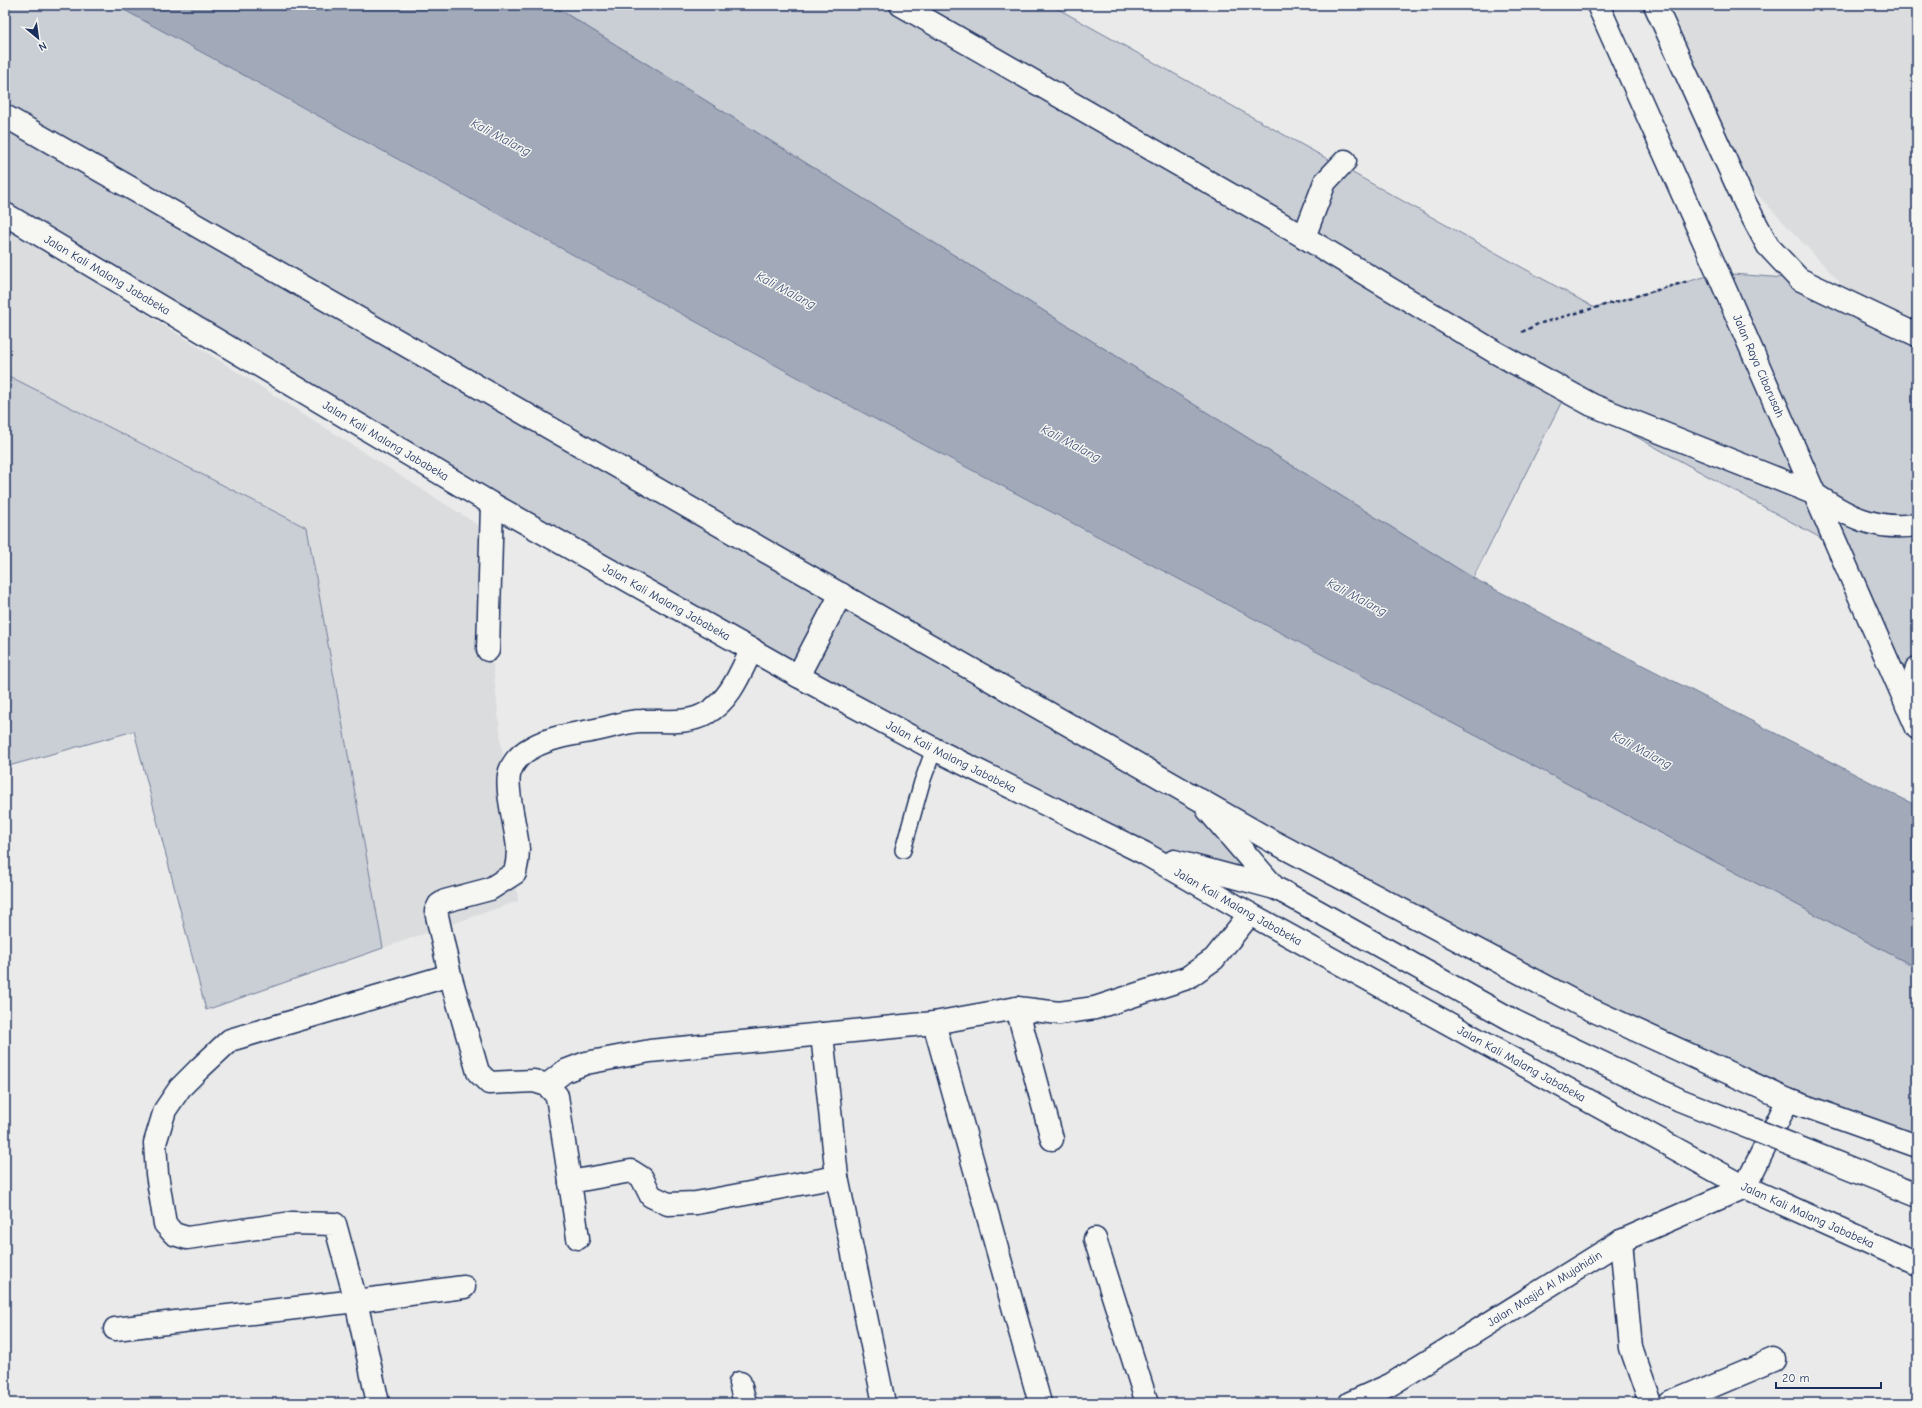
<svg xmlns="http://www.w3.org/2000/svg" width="1922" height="1408" font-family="'Comic Neue',sans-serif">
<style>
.built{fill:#dadcde}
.green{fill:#caced5;stroke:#727e9a}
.water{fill:#a2aaba;stroke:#6c7995}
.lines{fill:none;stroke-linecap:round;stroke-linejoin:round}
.lane-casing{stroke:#1b2f5e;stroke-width:18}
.street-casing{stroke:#1b2f5e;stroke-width:25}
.secondary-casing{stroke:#1b2f5e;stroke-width:25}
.primary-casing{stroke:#1b2f5e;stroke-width:25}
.path{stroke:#1b2f5e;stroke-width:2.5;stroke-dasharray:4 3;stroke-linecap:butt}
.lane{stroke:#f6f6f2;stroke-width:15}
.street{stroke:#f6f6f2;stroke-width:22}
.secondary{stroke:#f6f6f2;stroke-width:22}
.primary{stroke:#f6f6f2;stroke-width:22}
.secondary-bridge-casing{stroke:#1b2f5e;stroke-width:25;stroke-linecap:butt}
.secondary-bridge{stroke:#f6f6f2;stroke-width:22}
.labels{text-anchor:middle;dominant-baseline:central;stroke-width:3;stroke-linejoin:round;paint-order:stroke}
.street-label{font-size:12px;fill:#1b2f5e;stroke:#f6f6f2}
.water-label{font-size:13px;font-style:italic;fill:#44547a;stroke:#f6f6f2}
</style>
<rect width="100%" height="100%" fill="#e9eae9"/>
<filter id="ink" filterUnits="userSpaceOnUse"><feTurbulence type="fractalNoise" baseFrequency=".025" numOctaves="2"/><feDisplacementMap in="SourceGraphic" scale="8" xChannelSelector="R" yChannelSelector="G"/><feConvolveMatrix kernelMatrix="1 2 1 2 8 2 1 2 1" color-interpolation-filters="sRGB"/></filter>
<g filter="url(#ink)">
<g class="built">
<path d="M 1671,5 L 1917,5 L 1917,325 L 1851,294 L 1741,177 Z"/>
<path d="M 5,224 L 478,525 L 518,901 L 383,948 L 307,528 L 5,374 Z"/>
</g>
<g class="green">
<path d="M 5,5 L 124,5 L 1443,718 L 1917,968 L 1917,1146 L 1788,1100 L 1196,795 L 1275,888 L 1144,853 L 798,676 L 5,214 Z"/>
<path d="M 552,5 L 1051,5 L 1595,308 L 1718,273 L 1799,279 L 1917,335 L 1917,728 L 1837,547 L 1564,397 L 1473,578 Z"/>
<path d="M 5,374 L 307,528 L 383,948 L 206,1010 L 134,731 L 5,767 Z"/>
</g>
<path class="water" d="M 115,5 L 552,5 L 1473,578 L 1917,806 L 1917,968 L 856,409 Z"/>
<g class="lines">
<g class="lane-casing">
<path id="lane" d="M 903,850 L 922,782 L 934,749"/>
</g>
<g class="street-casing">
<g id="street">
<path d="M 901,5 L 1299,234 L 1495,352 L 1592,405 L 1813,493"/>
<path d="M 1304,237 L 1325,182 L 1345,161"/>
<path d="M 752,649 C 740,673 731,699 707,713 C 687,725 664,720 642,721 C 628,721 614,726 600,729 C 578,734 553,736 533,747 C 523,752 514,760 510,771 C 504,787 517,830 518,849 C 518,857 517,865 515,873 L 490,889 L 445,901 L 439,905 L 436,911 L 450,975 L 478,1072 L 489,1083 L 534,1081 L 547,1085 L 557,1096 L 570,1182 L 631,1171 L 642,1178 L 651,1196 L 668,1204 L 696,1203 L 837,1177"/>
<path d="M 488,650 L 492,504"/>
<path d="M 1017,1008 L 1052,1139"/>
<path d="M 934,1023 L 1040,1403"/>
<path d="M 822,1034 L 837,1177 L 884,1403"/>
<path d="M 547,1085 L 565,1071 L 586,1063 L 650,1051 L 934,1023 L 1017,1008 L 1059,1013 L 1095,1008 L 1187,978 L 1214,959 L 1250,914"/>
<path d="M 570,1182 L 578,1238"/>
<path d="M 1095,1239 L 1147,1403"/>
<path d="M 1621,1241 L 1631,1348 L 1650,1403"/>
<path d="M 115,1329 L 356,1301 L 464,1287"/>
<path d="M 740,1383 L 745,1403"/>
<path d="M 378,1403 L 356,1301 L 335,1224 L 292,1223 L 187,1238 L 174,1234 L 165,1224 L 157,1174 L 155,1143 L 165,1110 L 180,1088 L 199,1069 L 230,1040 L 450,975"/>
<path id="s1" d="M 1350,1403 L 1390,1385 L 1621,1241 L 1745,1187"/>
<path d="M 1670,1403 L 1774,1359"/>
</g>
</g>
<g class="secondary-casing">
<g id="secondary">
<path d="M 5,116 L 1270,840 L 1579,1004 L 1788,1100 L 1917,1146"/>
<path id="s2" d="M 5,214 L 492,504 L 798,676 L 934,749 L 1144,853 L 1250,914 L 1745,1187 L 1917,1264"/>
<path d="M 798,676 L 841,594"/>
<path d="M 1207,809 L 1275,888"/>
<path d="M 1174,861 L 1275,888 L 1285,893"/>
<path d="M 1745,1187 L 1788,1100"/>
</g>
</g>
<g class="primary-casing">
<g id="primary">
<path id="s3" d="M 1598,5 L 1718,273 L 1917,728"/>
<path d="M 1655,5 L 1745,203 L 1768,246 L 1799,279 L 1917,335"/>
<path d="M 1813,493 C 1847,516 1875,531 1917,525"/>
<path d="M 1907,706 L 1917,668"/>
</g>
</g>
<path class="path" d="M 1522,332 L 1538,324 L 1689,281"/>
<use href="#lane" class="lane"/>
<use href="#street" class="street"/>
<use href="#secondary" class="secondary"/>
<use href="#primary" class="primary"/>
<g class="secondary-bridge-casing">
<path id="secondary-bridge" d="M 1285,893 L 1514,1021 L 1680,1100 L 1917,1195"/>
</g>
<use href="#secondary-bridge" class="secondary-bridge"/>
</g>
</g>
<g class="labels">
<g class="street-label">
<text stroke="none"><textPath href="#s2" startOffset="119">Jalan Kali Malang Jababeka</textPath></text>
<text stroke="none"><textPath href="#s3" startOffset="395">Jalan Raya Cibarusah</textPath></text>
<text stroke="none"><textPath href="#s2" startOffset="443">Jalan Kali Malang Jababeka</textPath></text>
<text stroke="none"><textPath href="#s2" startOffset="767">Jalan Kali Malang Jababeka</textPath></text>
<text stroke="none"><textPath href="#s2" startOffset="1091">Jalan Kali Malang Jababeka</textPath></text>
<text stroke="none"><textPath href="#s2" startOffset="1415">Jalan Kali Malang Jababeka</textPath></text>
<text stroke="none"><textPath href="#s2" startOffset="1739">Jalan Kali Malang Jababeka</textPath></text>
<text stroke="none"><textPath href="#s2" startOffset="2063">Jalan Kali Malang Jababeka</textPath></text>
<text stroke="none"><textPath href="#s1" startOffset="226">Jalan Masjid Al Mujahidin</textPath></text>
</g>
<g class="water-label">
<text transform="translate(501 137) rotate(28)">Kali Malang</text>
<text transform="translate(786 290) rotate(28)">Kali Malang</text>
<text transform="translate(1071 443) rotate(28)">Kali Malang</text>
<text transform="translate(1357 597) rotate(28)">Kali Malang</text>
<text transform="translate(1642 750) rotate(28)">Kali Malang</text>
</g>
</g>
<rect width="1922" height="1408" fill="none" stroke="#f6f6f2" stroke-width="20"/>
<rect x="10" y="10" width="1902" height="1388" fill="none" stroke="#1b2f5e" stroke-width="1.5" filter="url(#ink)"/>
<g transform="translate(38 38) rotate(151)" stroke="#f6f6f2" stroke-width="3" paint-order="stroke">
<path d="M0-3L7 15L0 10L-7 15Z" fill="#1b2f5e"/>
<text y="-6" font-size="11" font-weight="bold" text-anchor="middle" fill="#1b2f5e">N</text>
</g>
<path d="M1776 1382v6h105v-6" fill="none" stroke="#1b2f5e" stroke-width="2"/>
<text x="1782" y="1382" font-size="12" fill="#1b2f5e" stroke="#f6f6f2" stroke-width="3" paint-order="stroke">20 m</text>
</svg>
